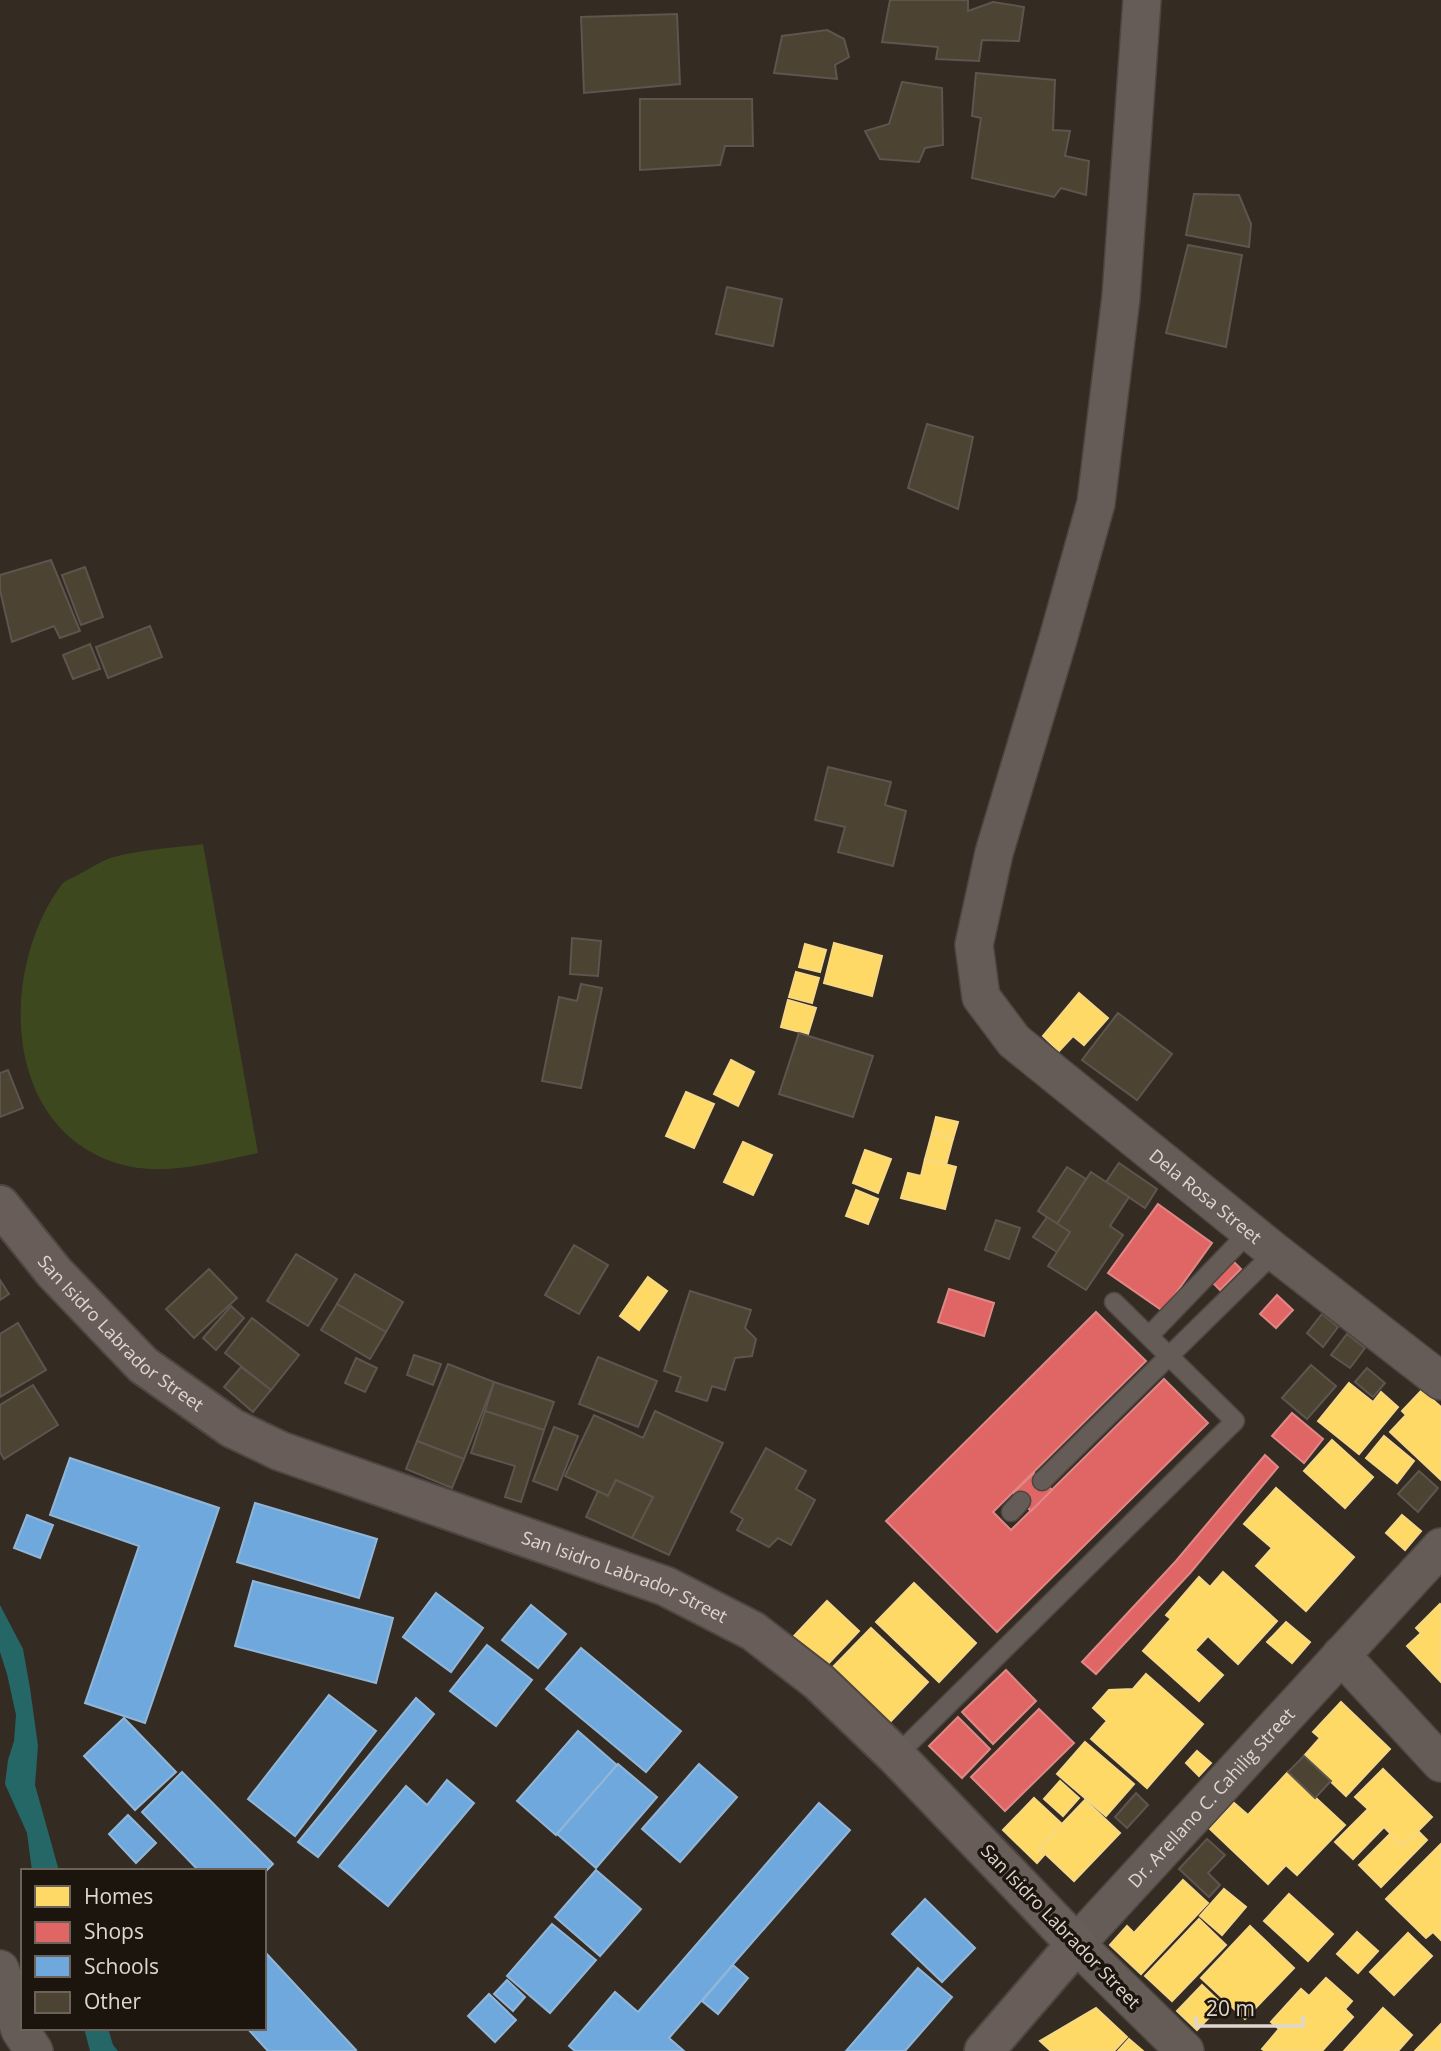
<svg xmlns="http://www.w3.org/2000/svg" width="1441" height="2051" font-family="'Open Sans',sans-serif">
<style>
.green{fill:#3e481f}
.water{fill:#256666}
.homes{fill:#ffd966;stroke:#f6d885;stroke-width:2}
.shops{fill:#e06666;stroke:#e08885;stroke-width:2}
.schools{fill:#6fa8dc;stroke:#91b6d8;stroke-width:2}
.building{fill:#4d4333;stroke:#5d554e;stroke-width:2}
.lines{fill:none;stroke-linecap:round;stroke-linejoin:round}
.service-casing{stroke:#4e4640;stroke-width:21}
.minor-casing{stroke:#4e4640;stroke-width:40}
.secondary-casing{stroke:#4e4640;stroke-width:42}
.service{stroke:#655c57;stroke-width:18}
.minor{stroke:#655c57;stroke-width:37}
.secondary{stroke:#695d59;stroke-width:38}
.labels{text-anchor:middle;dominant-baseline:central;stroke-width:7;stroke-linejoin:round;paint-order:stroke}
.street-label{font-size:18px;fill:#e1d6cd;stroke:#1c150e}
</style>
<rect width="100%" height="100%" fill="#342b23"/>
<path class="green" d="M 203,844 L 258,1153 C 212,1162 162,1178 116,1163 C 0,1125 0,967 62,884 C 67,879 75,877 81,873 C 91,868 103,860 114,857 C 143,849 174,848 203,844 Z"/>
<g class="water">
<path d="M 0,1605 L 23,1649 L 30,1688 L 38,1746 L 35,1785 L 59,1871 L 32,1871 L 27,1833 L 5,1784 L 8,1760 L 14,1741 L 16,1715 L 7,1674 L 0,1652 Z"/>
<path d="M 84,2028 L 108,2028 L 113,2045 L 118,2051 L 90,2051 Z"/>
</g>
<g class="homes">
<path d="M 834,943 L 882,956 L 872,996 L 824,983 Z"/>
<path d="M 805,944 L 826,950 L 820,972 L 799,967 Z"/>
<path d="M 796,972 L 819,978 L 812,1003 L 789,997 Z"/>
<path d="M 1079,993 L 1108,1018 L 1084,1045 L 1073,1036 L 1059,1051 L 1043,1036 Z"/>
<path d="M 788,1000 L 816,1008 L 808,1034 L 781,1027 Z"/>
<path d="M 731,1060 L 754,1072 L 738,1106 L 714,1094 Z"/>
<path d="M 686,1092 L 714,1104 L 694,1148 L 666,1136 Z"/>
<path d="M 936,1117 L 958,1122 L 953,1139 L 932,1133 Z"/>
<path d="M 932,1133 L 953,1139 L 946,1165 L 925,1159 Z"/>
<path d="M 743,1142 L 772,1155 L 753,1195 L 724,1182 Z"/>
<path d="M 865,1150 L 891,1159 L 878,1193 L 853,1183 Z"/>
<path d="M 925,1159 L 956,1167 L 945,1209 L 901,1198 L 908,1173 L 921,1176 Z"/>
<path d="M 856,1190 L 878,1199 L 868,1224 L 846,1216 Z"/>
<path d="M 648,1277 L 667,1291 L 639,1330 L 620,1316 Z"/>
<path d="M 1349,1383 L 1373,1402 L 1381,1392 L 1398,1407 L 1359,1454 L 1318,1421 Z"/>
<path d="M 1422,1390 L 1441,1407 L 1441,1480 L 1390,1432 L 1406,1415 L 1402,1411 Z"/>
<path d="M 1384,1436 L 1414,1461 L 1397,1483 L 1366,1458 Z"/>
<path d="M 1332,1440 L 1373,1477 L 1345,1508 L 1304,1471 Z"/>
<path d="M 1276,1488 L 1354,1557 L 1306,1611 L 1256,1566 L 1272,1548 L 1244,1524 Z"/>
<path d="M 1402,1515 L 1421,1531 L 1405,1550 L 1386,1533 Z"/>
<path d="M 1223,1572 L 1277,1621 L 1238,1664 L 1208,1636 L 1195,1650 L 1223,1675 L 1199,1701 L 1143,1651 L 1171,1619 L 1166,1615 L 1199,1577 L 1210,1587 Z"/>
<path d="M 914,1583 L 976,1643 L 939,1682 L 876,1622 Z"/>
<path d="M 827,1601 L 859,1631 L 826,1666 L 794,1636 Z"/>
<path d="M 1440,1604 L 1441,1605 L 1440,1681 L 1407,1646 L 1421,1633 L 1416,1628 Z"/>
<path d="M 1286,1622 L 1310,1642 L 1292,1663 L 1267,1642 Z"/>
<path d="M 871,1628 L 928,1682 L 889,1723 L 832,1668 Z"/>
<path d="M 1146,1674 L 1203,1724 L 1147,1788 L 1091,1739 L 1107,1721 L 1093,1708 L 1109,1690 L 1133,1689 Z"/>
<path d="M 1341,1702 L 1390,1749 L 1346,1796 L 1304,1756 L 1320,1738 L 1313,1732 Z"/>
<path d="M 1085,1742 L 1134,1784 L 1106,1816 L 1057,1774 Z"/>
<path d="M 1197,1751 L 1211,1763 L 1199,1776 L 1186,1763 Z"/>
<path d="M 1383,1769 L 1432,1817 L 1403,1846 L 1384,1827 L 1353,1859 L 1335,1842 L 1368,1809 L 1355,1797 Z"/>
<path d="M 1288,1772 L 1345,1825 L 1297,1875 L 1286,1865 L 1268,1884 L 1210,1829 L 1234,1803 L 1248,1815 Z"/>
<path d="M 1060,1781 L 1079,1798 L 1063,1816 L 1044,1799 Z"/>
<path d="M 1034,1798 L 1062,1824 L 1039,1848 L 1045,1854 L 1037,1863 L 1003,1830 Z"/>
<path d="M 1085,1800 L 1120,1833 L 1074,1881 L 1039,1848 Z"/>
<path d="M 1418,1831 L 1427,1840 L 1381,1887 L 1359,1865 L 1390,1834 L 1403,1846 Z"/>
<path d="M 1441,1844 L 1441,1940 L 1433,1932 L 1426,1938 L 1386,1899 Z"/>
<path d="M 1183,1880 L 1208,1903 L 1141,1974 L 1110,1945 L 1127,1926 L 1134,1933 Z"/>
<path d="M 1224,1889 L 1246,1907 L 1222,1935 L 1200,1916 Z"/>
<path d="M 1289,1894 L 1333,1934 L 1308,1961 L 1264,1921 Z"/>
<path d="M 1199,1919 L 1226,1945 L 1172,2001 L 1145,1976 Z"/>
<path d="M 1250,1926 L 1294,1968 L 1245,2019 L 1201,1978 Z"/>
<path d="M 1357,1932 L 1378,1951 L 1358,1973 L 1337,1954 Z"/>
<path d="M 1408,1933 L 1432,1956 L 1394,1995 L 1370,1972 Z"/>
<path d="M 1326,1978 L 1352,2001 L 1345,2009 L 1353,2017 L 1322,2051 L 1265,2051 L 1262,2049 L 1279,2029 L 1271,2022 L 1301,1989 L 1309,1996 Z"/>
<path d="M 1202,1985 L 1222,2004 L 1197,2030 L 1177,2011 Z"/>
<path d="M 1096,2008 L 1127,2037 L 1114,2051 L 1051,2051 L 1040,2041 Z"/>
<path d="M 1383,2008 L 1412,2035 L 1398,2051 L 1344,2051 Z"/>
<path d="M 1441,2024 L 1441,2051 L 1415,2051 Z"/>
<path d="M 1129,2039 L 1143,2051 L 1118,2051 Z"/>
</g>
<g class="shops">
<path d="M 1158,1204 L 1212,1243 L 1163,1311 L 1108,1273 Z"/>
<path d="M 1229,1257 L 1241,1269 L 1220,1290 L 1209,1279 Z"/>
<path d="M 949,1289 L 994,1303 L 984,1336 L 938,1322 Z"/>
<path d="M 1277,1295 L 1293,1310 L 1276,1328 L 1260,1314 Z"/>
<path d="M 1096,1312 L 1146,1361 L 993,1512 L 1011,1530 L 1164,1379 L 1208,1423 L 997,1632 L 886,1521 Z"/>
<path d="M 1292,1413 L 1323,1439 L 1304,1463 L 1272,1436 Z"/>
<path d="M 1265,1455 L 1278,1467 L 1191,1572 L 1096,1674 L 1082,1662 L 1176,1561 Z"/>
<path d="M 1034,1473 L 1052,1490 L 1031,1511 L 1013,1493 Z"/>
<path d="M 1006,1670 L 1036,1701 L 993,1744 L 962,1712 Z"/>
<path d="M 1039,1709 L 1074,1743 L 1005,1811 L 971,1777 Z"/>
<path d="M 958,1717 L 990,1749 L 962,1778 L 929,1746 Z"/>
</g>
<g class="schools">
<path d="M 70,1458 L 219,1508 L 145,1723 L 85,1703 L 139,1546 L 50,1515 Z"/>
<path d="M 255,1503 L 377,1539 L 359,1598 L 237,1562 Z"/>
<path d="M 27,1515 L 53,1525 L 40,1558 L 14,1548 Z"/>
<path d="M 253,1581 L 393,1618 L 376,1683 L 235,1646 Z"/>
<path d="M 436,1593 L 483,1628 L 451,1672 L 403,1637 Z"/>
<path d="M 531,1605 L 566,1634 L 538,1668 L 502,1640 Z"/>
<path d="M 487,1645 L 532,1680 L 496,1726 L 450,1691 Z"/>
<path d="M 581,1648 L 681,1731 L 646,1772 L 546,1689 Z"/>
<path d="M 329,1695 L 376,1731 L 295,1836 L 248,1799 Z"/>
<path d="M 416,1698 L 434,1714 L 318,1857 L 298,1842 Z"/>
<path d="M 124,1718 L 176,1772 L 135,1810 L 84,1756 Z"/>
<path d="M 578,1731 L 617,1765 L 556,1835 L 517,1801 Z"/>
<path d="M 618,1764 L 657,1797 L 596,1868 L 557,1834 Z"/>
<path d="M 699,1764 L 737,1797 L 680,1862 L 642,1829 Z"/>
<path d="M 182,1772 L 273,1864 L 264,1873 L 264,1871 L 199,1871 L 142,1812 Z"/>
<path d="M 447,1780 L 474,1803 L 388,1906 L 339,1866 L 406,1786 L 427,1805 Z"/>
<path d="M 819,1803 L 850,1830 L 669,2038 L 684,2051 L 575,2051 L 569,2046 L 615,1992 L 638,2012 Z"/>
<path d="M 128,1815 L 156,1843 L 136,1863 L 109,1834 Z"/>
<path d="M 596,1870 L 641,1909 L 600,1956 L 555,1917 Z"/>
<path d="M 925,1899 L 975,1948 L 942,1982 L 892,1934 Z"/>
<path d="M 552,1924 L 596,1960 L 550,2013 L 507,1976 Z"/>
<path d="M 264,1951 L 356,2050 L 354,2051 L 268,2051 L 247,2028 L 264,2028 Z"/>
<path d="M 733,1965 L 748,1978 L 718,2014 L 702,2001 Z"/>
<path d="M 918,1968 L 952,1997 L 905,2051 L 846,2051 Z"/>
<path d="M 507,1980 L 525,1997 L 513,2011 L 494,1994 Z"/>
<path d="M 489,1994 L 516,2020 L 495,2042 L 468,2016 Z"/>
</g>
<g class="building">
<path d="M 890,0 L 968,0 L 968,11 L 993,2 L 1024,7 L 1019,41 L 982,40 L 979,61 L 936,59 L 938,47 L 882,42 Z"/>
<path d="M 677,14 L 680,84 L 584,93 L 581,17 Z"/>
<path d="M 827,30 L 844,39 L 849,57 L 835,65 L 837,79 L 774,73 L 782,36 Z"/>
<path d="M 976,73 L 1055,80 L 1053,130 L 1070,131 L 1065,156 L 1089,161 L 1086,195 L 1061,188 L 1054,197 L 972,178 L 981,118 L 972,116 Z"/>
<path d="M 902,82 L 942,88 L 943,145 L 925,148 L 919,162 L 880,159 L 865,131 L 889,124 Z"/>
<path d="M 640,99 L 752,99 L 753,146 L 725,146 L 720,165 L 640,170 Z"/>
<path d="M 1194,194 L 1239,195 L 1251,224 L 1249,247 L 1186,235 Z"/>
<path d="M 1188,245 L 1242,255 L 1226,347 L 1166,333 Z"/>
<path d="M 727,287 L 782,299 L 773,346 L 716,334 Z"/>
<path d="M 927,424 L 973,437 L 958,509 L 908,488 Z"/>
<path d="M 51,560 L 80,631 L 60,638 L 54,626 L 12,642 L 0,590 L 0,575 Z"/>
<path d="M 85,567 L 103,617 L 81,625 L 62,575 Z"/>
<path d="M 150,626 L 162,657 L 108,678 L 96,647 Z"/>
<path d="M 90,644 L 100,669 L 73,679 L 63,655 Z"/>
<path d="M 828,767 L 891,782 L 885,805 L 906,811 L 893,866 L 838,852 L 845,827 L 815,820 Z"/>
<path d="M 572,938 L 601,941 L 598,976 L 570,974 Z"/>
<path d="M 581,984 L 602,988 L 581,1088 L 542,1081 L 559,997 L 577,1001 Z"/>
<path d="M 1118,1013 L 1172,1054 L 1137,1100 L 1082,1060 Z"/>
<path d="M 799,1033 L 873,1056 L 853,1117 L 779,1094 Z"/>
<path d="M 8,1070 L 23,1108 L 0,1117 L 0,1073 Z"/>
<path d="M 1119,1163 L 1157,1189 L 1145,1208 L 1106,1182 Z"/>
<path d="M 1067,1167 L 1086,1179 L 1057,1224 L 1038,1211 Z"/>
<path d="M 1091,1172 L 1129,1197 L 1110,1226 L 1123,1235 L 1086,1290 L 1048,1266 L 1070,1232 L 1057,1224 Z"/>
<path d="M 1047,1217 L 1070,1232 L 1057,1252 L 1033,1237 Z"/>
<path d="M 996,1220 L 1020,1228 L 1009,1259 L 985,1250 Z"/>
<path d="M 574,1245 L 608,1265 L 579,1314 L 545,1295 Z"/>
<path d="M 296,1254 L 337,1279 L 308,1326 L 267,1301 Z"/>
<path d="M 209,1269 L 237,1298 L 194,1338 L 166,1309 Z"/>
<path d="M 355,1274 L 403,1302 L 386,1332 L 337,1304 Z"/>
<path d="M 0,1280 L 9,1294 L 0,1300 Z"/>
<path d="M 690,1291 L 751,1310 L 745,1328 L 756,1339 L 752,1356 L 735,1358 L 725,1390 L 712,1386 L 707,1401 L 676,1391 L 681,1377 L 664,1371 Z"/>
<path d="M 337,1304 L 386,1332 L 370,1359 L 321,1330 Z"/>
<path d="M 231,1306 L 244,1318 L 216,1350 L 203,1338 Z"/>
<path d="M 1322,1314 L 1338,1327 L 1323,1347 L 1307,1333 Z"/>
<path d="M 252,1318 L 299,1355 L 271,1390 L 225,1353 Z"/>
<path d="M 18,1323 L 46,1370 L 0,1397 L 0,1334 Z"/>
<path d="M 1347,1334 L 1365,1348 L 1350,1368 L 1331,1355 Z"/>
<path d="M 414,1355 L 441,1364 L 433,1385 L 407,1375 Z"/>
<path d="M 598,1357 L 657,1381 L 638,1427 L 579,1404 Z"/>
<path d="M 356,1358 L 377,1368 L 365,1392 L 345,1383 Z"/>
<path d="M 448,1364 L 494,1382 L 464,1459 L 417,1441 Z"/>
<path d="M 1311,1365 L 1336,1386 L 1307,1419 L 1282,1398 Z"/>
<path d="M 241,1367 L 271,1390 L 253,1412 L 224,1387 Z"/>
<path d="M 1367,1368 L 1385,1383 L 1373,1397 L 1355,1382 Z"/>
<path d="M 494,1382 L 554,1402 L 544,1430 L 485,1411 Z"/>
<path d="M 33,1385 L 58,1425 L 4,1459 L 0,1452 L 0,1405 Z"/>
<path d="M 485,1411 L 544,1430 L 521,1502 L 505,1497 L 515,1466 L 471,1453 Z"/>
<path d="M 655,1411 L 723,1443 L 669,1555 L 632,1538 L 653,1497 L 616,1480 L 608,1496 L 565,1476 L 594,1415 L 643,1438 Z"/>
<path d="M 554,1427 L 578,1436 L 557,1490 L 533,1481 Z"/>
<path d="M 417,1441 L 464,1459 L 452,1488 L 406,1469 Z"/>
<path d="M 766,1448 L 806,1471 L 796,1489 L 815,1500 L 791,1545 L 778,1538 L 769,1547 L 737,1530 L 743,1519 L 731,1512 Z"/>
<path d="M 1419,1471 L 1438,1488 L 1418,1512 L 1398,1494 Z"/>
<path d="M 616,1480 L 653,1497 L 632,1538 L 586,1517 L 598,1491 L 608,1496 Z"/>
<path d="M 1304,1756 L 1331,1781 L 1315,1798 L 1288,1772 Z"/>
<path d="M 1136,1793 L 1148,1805 L 1127,1828 L 1115,1817 Z"/>
<path d="M 1207,1839 L 1225,1855 L 1208,1873 L 1220,1885 L 1209,1897 L 1179,1869 Z"/>
</g>
<g class="lines">
<g class="service-casing">
<g id="service">
<path d="M 1149,1336 L 1250,1231"/>
<path d="M 1042,1481 L 1275,1252"/>
<path d="M 1011,1512 L 1021,1501"/>
<path d="M 896,1756 L 1235,1421 L 1114,1302"/>
</g>
</g>
<g class="minor-casing">
<g id="minor">
<path id="s1" d="M 1142,0 L 1121,297 L 1096,503 L 1058,639 L 994,853 L 974,945 L 981,997 L 1014,1041 L 1275,1252 L 1441,1381"/>
<path d="M 1341,1655 L 1441,1763"/>
<path d="M 0,1969 L 20,2030 L 34,2051"/>
<path id="s2" d="M 1185,2051 L 1076,1944 L 1441,1547"/>
</g>
</g>
<g class="secondary-casing">
<g id="secondary">
<path id="s3" d="M 0,1205 L 54,1272 L 143,1365 L 232,1428 L 280,1451 L 665,1586 L 753,1631 L 819,1682 L 896,1756 L 1076,1944 L 984,2051"/>
</g>
</g>
<use href="#service" class="service"/>
<use href="#minor" class="minor"/>
<use href="#secondary" class="secondary"/>
</g>
<g class="labels">
<g class="street-label">
<text stroke="none"><textPath href="#s1" startOffset="1318">Dela Rosa Street</textPath></text>
<text stroke="none"><textPath href="#s3" startOffset="177">San Isidro Labrador Street</textPath></text>
<text stroke="none"><textPath href="#s3" startOffset="744">San Isidro Labrador Street</textPath></text>
<text stroke="none"><textPath href="#s2" startOffset="352">Dr. Arellano C. Cahilig Street</textPath></text>
<text transform="translate(1061 1926) rotate(46)">San Isidro Labrador Street</text>
</g>
</g>
<rect x="21" y="1869" width="245" height="161" fill="#1c150e" stroke="#6b625a" stroke-width="2"/>
<rect x="35" y="1886" width="35" height="21" fill="#ffd966" stroke="#6b625a" stroke-width="2"/>
<text x="84" y="1904" font-size="21" fill="#e1d6cd">Homes</text>
<rect x="35" y="1922" width="35" height="21" fill="#e06666" stroke="#6b625a" stroke-width="2"/>
<text x="84" y="1939" font-size="21" fill="#e1d6cd">Shops</text>
<rect x="35" y="1956" width="35" height="21" fill="#6fa8dc" stroke="#6b625a" stroke-width="2"/>
<text x="84" y="1974" font-size="21" fill="#e1d6cd">Schools</text>
<rect x="35" y="1992" width="35" height="21" fill="#4d4333" stroke="#6b625a" stroke-width="2"/>
<text x="84" y="2009" font-size="21" fill="#e1d6cd">Other</text>
<path d="M1196 2016v10h107v-10" fill="none" stroke="#e1d6cd" stroke-width="3.5"/>
<text x="1206" y="2016" font-size="21" fill="#e1d6cd" stroke="#1c150e" stroke-width="5" paint-order="stroke">20 m</text>
</svg>
